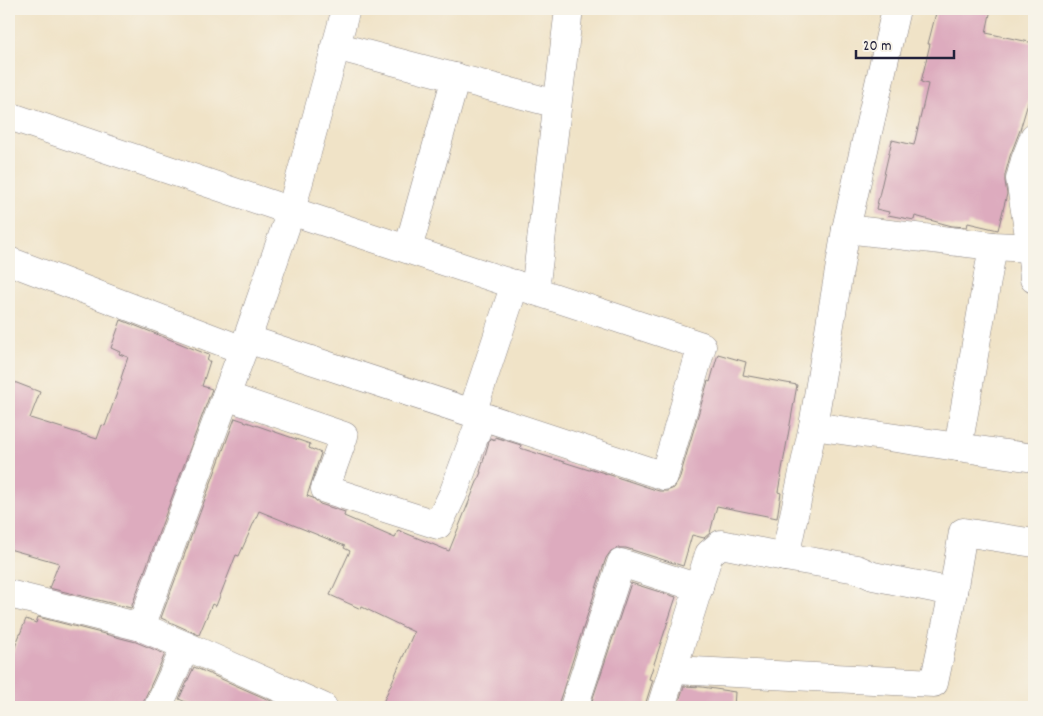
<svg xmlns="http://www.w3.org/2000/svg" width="1043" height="716" font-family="Dekko,sans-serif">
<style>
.building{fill:#ddabbe}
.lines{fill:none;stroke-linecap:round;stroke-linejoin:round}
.minor-casing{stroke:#898281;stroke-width:29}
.minor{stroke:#fff;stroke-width:28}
</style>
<rect width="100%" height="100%" fill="#f7f3e8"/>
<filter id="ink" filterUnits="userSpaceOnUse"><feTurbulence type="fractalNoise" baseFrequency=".02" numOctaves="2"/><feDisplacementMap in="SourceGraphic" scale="10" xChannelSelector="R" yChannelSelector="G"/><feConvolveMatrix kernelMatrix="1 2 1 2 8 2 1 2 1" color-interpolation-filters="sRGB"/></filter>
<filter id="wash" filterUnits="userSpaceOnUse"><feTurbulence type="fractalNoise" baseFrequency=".0096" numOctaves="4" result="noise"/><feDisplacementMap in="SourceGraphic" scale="20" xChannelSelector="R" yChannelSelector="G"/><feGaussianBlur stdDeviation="1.12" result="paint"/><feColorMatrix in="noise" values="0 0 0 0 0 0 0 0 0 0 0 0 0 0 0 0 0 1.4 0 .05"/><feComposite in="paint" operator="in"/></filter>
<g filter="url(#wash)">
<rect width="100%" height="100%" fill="#f0e3c7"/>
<g id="blocks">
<g class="building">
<path d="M 937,9 L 991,9 L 986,33 L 1034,43 L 1034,83 L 1020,130 L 1010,156 L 1005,175 L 1005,181 L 1007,194 L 998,230 L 968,223 L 967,227 L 952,226 L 915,216 L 914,220 L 888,215 L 889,212 L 876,209 L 892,140 L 914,145 L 928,84 L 921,82 L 930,44 L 928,44 Z"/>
<path d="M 121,320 L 209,355 L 207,361 L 210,361 L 202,386 L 212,389 L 131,608 L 49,588 L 59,563 L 9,549 L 9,380 L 40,392 L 30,418 L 97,439 L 102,425 L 105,426 L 122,379 L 121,378 L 128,357 L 119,354 L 120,352 L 111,348 Z"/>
<path d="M 718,354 L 746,362 L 743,375 L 797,385 L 778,492 L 781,493 L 777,518 L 717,506 L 710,533 L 704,538 L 692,535 L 683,566 L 626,548 L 618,548 L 611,551 L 606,558 L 559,702 L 559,707 L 381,707 L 414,632 L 362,607 L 361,609 L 330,595 L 350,551 L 344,548 L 345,546 L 259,511 L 239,556 L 236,555 L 216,606 L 212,604 L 199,635 L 161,618 L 235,418 L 310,444 L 309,448 L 321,453 L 307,496 L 313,498 L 320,504 L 345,512 L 344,516 L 395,538 L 398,530 L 449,551 L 481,472 L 480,472 L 490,438 L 495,440 L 495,437 L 521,445 L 520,448 L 589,470 L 589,468 L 659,491 L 667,491 L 674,488 L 679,480 L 708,381 L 710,382 Z"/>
<path d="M 631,583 L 676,597 L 649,679 L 653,680 L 646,702 L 646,707 L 590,707 Z"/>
<path d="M 38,617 L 136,642 L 165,654 L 144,700 L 143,707 L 9,707 L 9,662 L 26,619 L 36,623 Z"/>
<path d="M 194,667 L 285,707 L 197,707 L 179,699 Z"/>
<path d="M 684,686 L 702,687 L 735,692 L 734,707 L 677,707 Z"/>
</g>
</g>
</g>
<g filter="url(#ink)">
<use href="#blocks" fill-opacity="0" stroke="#898281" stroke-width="1"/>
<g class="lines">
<g class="minor-casing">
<g id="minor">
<path d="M 896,9 L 846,229 L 813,426 L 1034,458"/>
<path d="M 335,46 L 557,104"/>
<path d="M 9,116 L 291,211 L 702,346 L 664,476 L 247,339"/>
<path d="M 1034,137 L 1025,160 L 1020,179 L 1031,248 L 1034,279"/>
<path d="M 846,229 L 993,246 L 1031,248"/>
<path d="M 408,249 L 456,77"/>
<path d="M 9,261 L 243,350"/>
<path d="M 535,291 L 569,9"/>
<path d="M 226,396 L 344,436 L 325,489 L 438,525 L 453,494 L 482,416"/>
<path d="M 472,413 L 515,284"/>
<path d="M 958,447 L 993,246"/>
<path d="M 785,557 L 813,426"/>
<path d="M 9,594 L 141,627 L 186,646 L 323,707"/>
<path d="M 141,627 L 247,339 L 291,211 L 346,9"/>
<path d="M 673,670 L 934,683 L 953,592 L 963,532 L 1034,543"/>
<path d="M 158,707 L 186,646"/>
<path d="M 574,707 L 621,563 L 699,588"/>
<path d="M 661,707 L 709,554 L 721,544 L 785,557 L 857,569 L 873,576 L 953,592"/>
</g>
</g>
<use href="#minor" class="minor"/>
</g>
</g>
<rect width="1043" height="716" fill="none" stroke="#f7f3e8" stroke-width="30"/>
<path d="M856 50v8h98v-8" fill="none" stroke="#22223b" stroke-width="2.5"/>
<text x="863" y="50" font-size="15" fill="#22223b" stroke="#f7f3e8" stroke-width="4" paint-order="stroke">20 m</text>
</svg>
